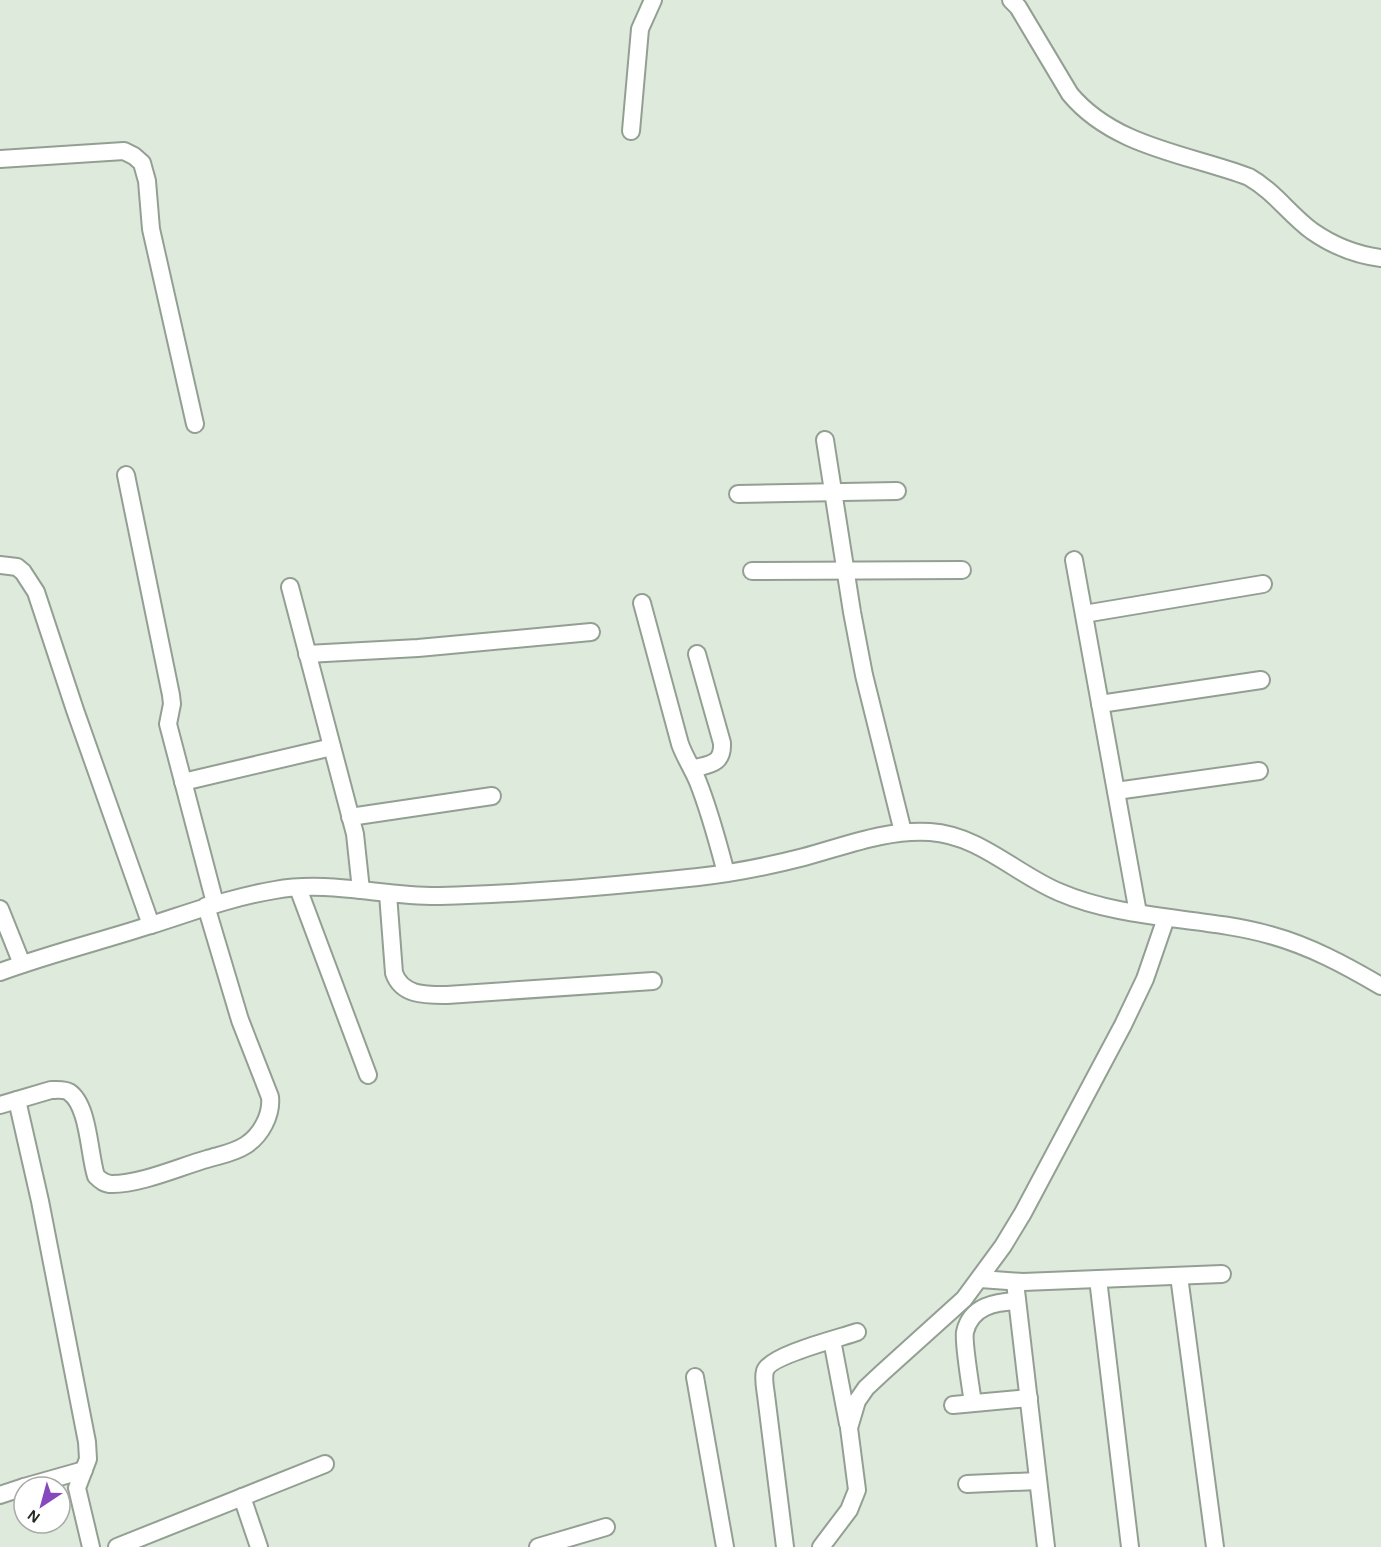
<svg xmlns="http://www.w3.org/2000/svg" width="1381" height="1547" font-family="'Alegreya Sans',sans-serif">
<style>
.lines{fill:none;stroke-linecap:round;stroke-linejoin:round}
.minor-casing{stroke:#939f92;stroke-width:20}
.minor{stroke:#fff;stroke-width:16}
</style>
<rect width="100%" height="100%" fill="#ddeadc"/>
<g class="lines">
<g class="minor-casing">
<g id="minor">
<path d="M 1011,0 L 1018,7 L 1070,94 C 1114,147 1188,154 1249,177 C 1275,192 1289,214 1312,231 C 1332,245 1357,255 1381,258"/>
<path d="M 631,131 L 640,29 L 653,0"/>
<path d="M 0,159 L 124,151 L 134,156 L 142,163 L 147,181 L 151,229 L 195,424"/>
<path d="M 825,440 L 852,612 L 864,675 L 903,832"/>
<path d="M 126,475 L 171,695 L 172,704 L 168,724 L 215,903"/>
<path d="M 738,494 L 897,491"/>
<path d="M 1074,560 L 1138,913"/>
<path d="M 0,565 L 17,567 L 23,572 L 36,592 L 75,710 L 151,925"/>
<path d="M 752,571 L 962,570"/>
<path d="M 290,587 L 355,834 L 361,890"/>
<path d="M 642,603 L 680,744 C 685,758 693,769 698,782 C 710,812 718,843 726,873"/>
<path d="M 1084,614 L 1263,584"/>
<path d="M 307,654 L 418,648 L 591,632"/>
<path d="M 1100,704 L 1261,680"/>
<path d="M 692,769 C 709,764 723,765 722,743 L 697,654"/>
<path d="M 183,782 L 332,747"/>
<path d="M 1116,791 L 1259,771"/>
<path d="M 350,817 L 492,796"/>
<path d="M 298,888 L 368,1075"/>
<path d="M 388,894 L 394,973 C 402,996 426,995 447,995 L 653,981"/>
<path d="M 0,909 L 22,964"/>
<path d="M 0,972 C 49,954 101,941 151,925 C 192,912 232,897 275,890 C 330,880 385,897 440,896 C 526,894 613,886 698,877 C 734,873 769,866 804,857 C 845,846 887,829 930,832 C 979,835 1016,874 1059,892 C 1126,921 1202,916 1270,935 C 1310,946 1345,965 1381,986"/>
<path d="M 17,1100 L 40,1201 L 87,1442 L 88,1459 L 77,1488 L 91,1547"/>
<path d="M 0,1105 L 51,1090 C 57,1090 64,1089 69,1092 C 89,1105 89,1155 96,1176 C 101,1181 105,1184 112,1184 C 141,1184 179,1167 207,1159 C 220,1155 234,1153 246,1145 C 261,1135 272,1115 270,1097 L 240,1020 L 206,906"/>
<path d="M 1179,1276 L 1215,1547"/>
<path d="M 980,1279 L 1023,1282 L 1222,1274"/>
<path d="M 1098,1279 L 1130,1547"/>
<path d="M 1015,1282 L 1046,1547"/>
<path d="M 832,1340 L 848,1424"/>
<path d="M 695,1377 L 725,1547"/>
<path d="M 973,1403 C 971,1389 963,1342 965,1332 C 971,1306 995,1302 1017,1301"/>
<path d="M 953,1405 L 1029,1398"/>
<path d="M 967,1484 L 1038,1481"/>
<path d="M 24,1487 L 84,1470"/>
<path d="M 0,1495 L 24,1487"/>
<path d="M 242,1497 L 259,1547"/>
<path d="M 117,1547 L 325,1464"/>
<path d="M 538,1547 L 606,1527"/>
<path d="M 785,1547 L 766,1395 C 765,1388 763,1378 765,1371 C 770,1355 840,1338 857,1332"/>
<path d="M 821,1547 L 849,1510 L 857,1490 L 849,1428 L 857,1401 L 866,1388 L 882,1373 L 964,1299 L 1003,1246 L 1023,1213 L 1123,1025 L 1145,979 L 1166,918"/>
</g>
</g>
<use href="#minor" class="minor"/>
</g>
<g transform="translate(42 1505) rotate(216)"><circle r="28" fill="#ffffff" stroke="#a8aaa7" stroke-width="1.5"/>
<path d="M0-4.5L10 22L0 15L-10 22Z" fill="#8848bd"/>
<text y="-9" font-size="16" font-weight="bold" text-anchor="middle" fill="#252a24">N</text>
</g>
</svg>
